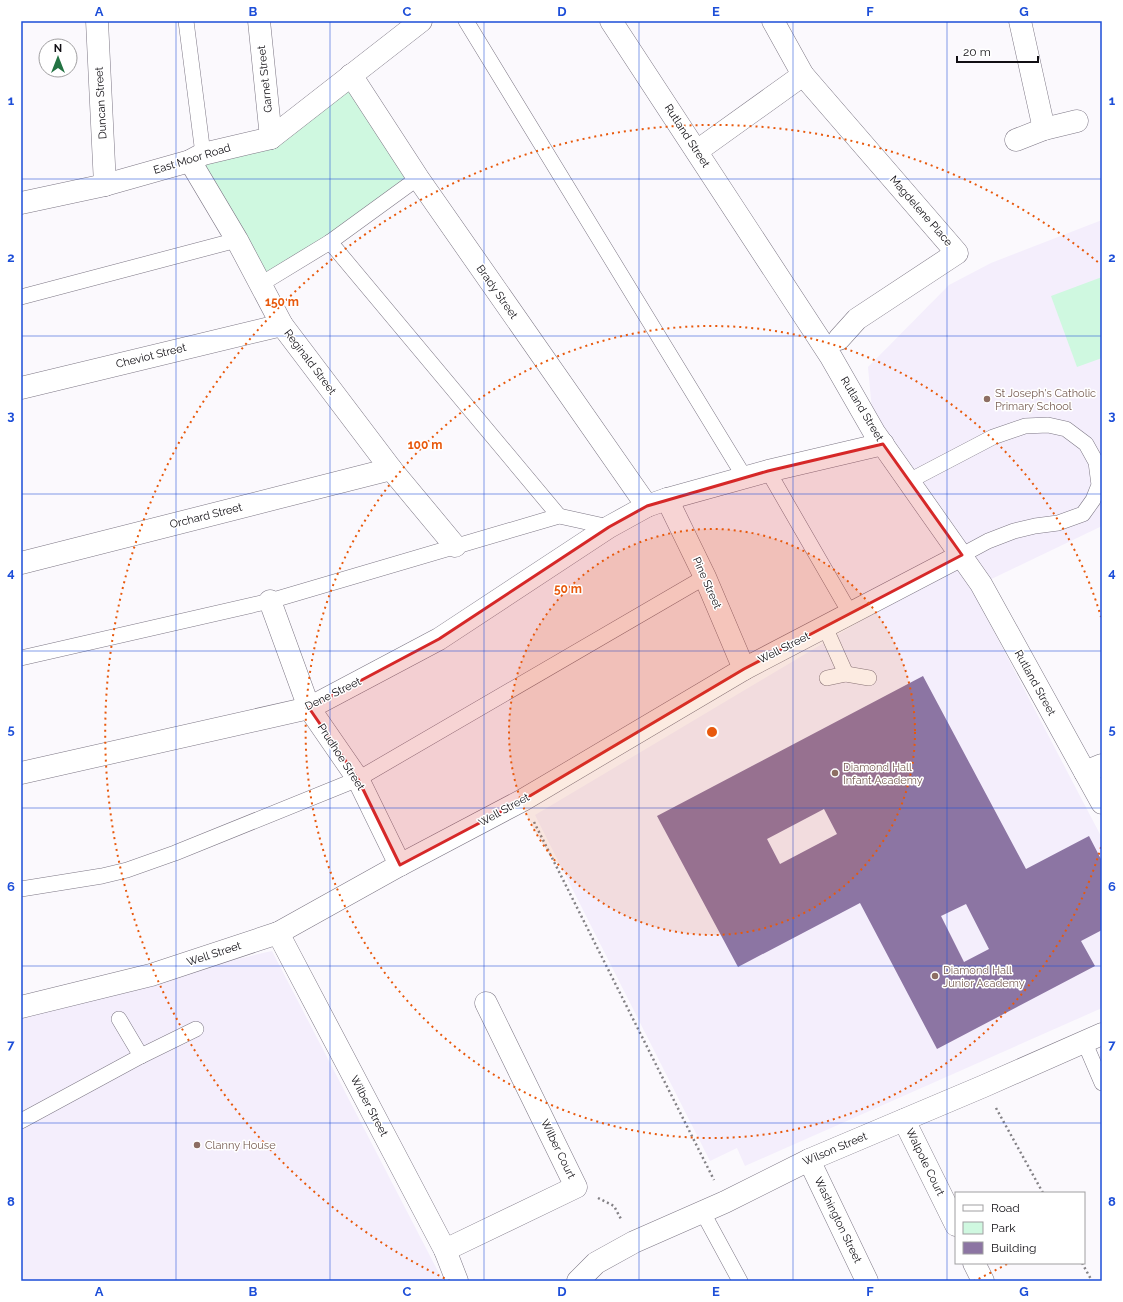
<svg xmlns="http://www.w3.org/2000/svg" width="1123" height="1302" font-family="Raleway,sans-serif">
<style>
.built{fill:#f4eefc}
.green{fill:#cff8e0}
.building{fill:#8c75a3;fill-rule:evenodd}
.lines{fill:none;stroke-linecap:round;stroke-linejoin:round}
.lane-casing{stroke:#7d7785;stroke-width:16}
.street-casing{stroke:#7d7785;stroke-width:23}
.path{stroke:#838185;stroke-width:2.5;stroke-dasharray:2 3;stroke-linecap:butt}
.lane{stroke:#fff;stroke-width:15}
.street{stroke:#fff;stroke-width:22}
.marked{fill:#d62828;fill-opacity:0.2;stroke:#d62828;stroke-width:3;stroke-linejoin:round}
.grid{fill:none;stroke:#1d4ed8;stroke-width:1;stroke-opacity:0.55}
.ring{fill:none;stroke:#e8590c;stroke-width:2;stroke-dasharray:2 4}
.education-dot{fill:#8d6e63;stroke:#fff;stroke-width:1.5}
.labels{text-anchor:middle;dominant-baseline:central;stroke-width:3;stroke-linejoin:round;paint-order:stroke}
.street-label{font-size:11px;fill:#110f14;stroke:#fff}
.education-label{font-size:11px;fill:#785e54;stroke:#fff;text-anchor:start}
.centre{fill:#e8590c;stroke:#fff;stroke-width:2}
.ring-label{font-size:12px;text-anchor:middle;font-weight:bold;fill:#e8590c;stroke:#fff;stroke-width:3;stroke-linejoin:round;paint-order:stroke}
.neatline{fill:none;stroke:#1d4ed8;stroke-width:1.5}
.grid-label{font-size:13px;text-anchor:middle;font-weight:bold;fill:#1d4ed8}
</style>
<rect width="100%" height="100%" fill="#fbf9fd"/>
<g class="built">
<path d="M 1102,220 L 1102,526 L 981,584 L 874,432 L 868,367 L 949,285 L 991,263 Z"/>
<path d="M 958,563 L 1102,838 L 1102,1008 L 745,1166 L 737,1148 L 710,1161 L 535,815 Z"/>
<path d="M 272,951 L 443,1281 L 21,1281 L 21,1008 Z"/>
</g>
<g class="green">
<path d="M 351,75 L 418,178 L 261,284 L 190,161 L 271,138 Z"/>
<path d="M 1102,277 L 1102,358 L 1077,367 L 1051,296 Z"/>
</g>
<path class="building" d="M 923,676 L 1026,869 L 1089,836 L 1102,861 L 1102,930 L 1081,941 L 1095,966 L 937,1049 L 860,903 L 738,967 L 657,816 ZM 824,809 L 837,834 L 780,864 L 767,839 ZM 966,904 L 989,949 L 964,962 L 941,916 Z"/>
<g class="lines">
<g class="lane-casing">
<g id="lane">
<path d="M 186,21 L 203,154"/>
<path d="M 466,21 L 745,478"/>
<path d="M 330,242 L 559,516"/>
<path d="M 261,284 L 330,242 L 418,178"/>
<path d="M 21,297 L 237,240"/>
<path d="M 768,471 L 850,613"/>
<path d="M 909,481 L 993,437 L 1025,426 L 1048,425 L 1066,429 L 1086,444 L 1096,462 L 1099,485 L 1093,500 L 1083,514 L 1058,523 L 1035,526 L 1014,531 L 988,541 L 962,555"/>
<path d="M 825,627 L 846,674"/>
<path d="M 21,658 L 270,601 L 559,516 L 609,527"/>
<path d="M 827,678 L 846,674 L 869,678"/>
<path d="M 21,889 L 102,876 L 127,870 L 175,853 L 358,779 L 705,577"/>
<path d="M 119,1019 L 141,1056"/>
<path d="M 1084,1041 L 1102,1083"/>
<path d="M 21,1121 L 141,1056 L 196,1029"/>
<path d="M 702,1211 L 740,1281"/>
</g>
</g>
<g class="street-casing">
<g id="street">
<path d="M 97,21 L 105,185"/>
<path d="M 259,21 L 271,138"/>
<path d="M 611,21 L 831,357 L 874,432 L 981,584 L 1102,803"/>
<path d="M 773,21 L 803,75 L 957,253 L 857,319 L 839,339"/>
<path d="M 1020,21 L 1044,129"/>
<path d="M 351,75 L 418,178 L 647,506"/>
<path d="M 1016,140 L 1044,129 L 1077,121"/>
<path d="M 697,151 L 803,75"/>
<path d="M 190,161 L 237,240 L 282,325 L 391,469 L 455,546"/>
<path d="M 21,203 L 105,185 L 190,161 L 203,154 L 271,138 L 421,21"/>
<path d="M 21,388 L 282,325"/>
<path d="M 667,499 L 705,577 L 744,669"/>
<path d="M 21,563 L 391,469"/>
<path d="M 270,601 L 309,708 L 358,779 L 400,865"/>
<path d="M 1085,772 L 1102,765"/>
<path d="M 21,773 L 309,708 L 439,639 L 609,527 L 647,506 L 667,499 L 768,471 L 883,444"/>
<path d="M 278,933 L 445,1250 L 457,1281"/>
<path d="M 21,1007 L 151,975 L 278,933 L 400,865 L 523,800 L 744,669 L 962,555"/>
<path d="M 904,1120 L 956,1225"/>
<path d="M 809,1160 L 867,1281"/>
<path d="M 445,1250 L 576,1187 L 486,1003"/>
<path d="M 974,1263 L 983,1281"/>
<path d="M 578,1281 L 596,1263 L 634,1242 L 725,1202 L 809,1160 L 984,1086 L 1102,1034"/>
</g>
</g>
<g class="path">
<path d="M 534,822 L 714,1180"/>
<path d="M 996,1108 L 1043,1193"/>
<path d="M 598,1198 L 614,1206 L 622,1221"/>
<path d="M 1082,1263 L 1092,1281"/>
</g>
<use href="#lane" class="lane"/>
<use href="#street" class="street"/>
</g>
<path class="marked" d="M 883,444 L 962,555 L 744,669 L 523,800 L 400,865 L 358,779 L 309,708 L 439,639 L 609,527 L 647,506 L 768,471 Z"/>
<path class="grid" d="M 176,21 L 176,1281M 330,21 L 330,1281M 484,21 L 484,1281M 639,21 L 639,1281M 793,21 L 793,1281M 947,21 L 947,1281M 21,179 L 1102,179M 21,336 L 1102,336M 21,494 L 1102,494M 21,651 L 1102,651M 21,808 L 1102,808M 21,966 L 1102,966M 21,1123 L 1102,1123"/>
<circle cx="712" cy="732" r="203" fill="#e8590c" fill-opacity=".12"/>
<g class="ring">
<circle cx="712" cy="732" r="203"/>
<path d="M1101 847A406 406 0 1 1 1101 617"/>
<path d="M1007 1264A608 608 0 0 1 974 1281M450 1281A608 608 0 1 1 1099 263"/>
</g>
<g class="education-dot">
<circle cx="987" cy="399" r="4"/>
<circle cx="835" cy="773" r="4"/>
<circle cx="935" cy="976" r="4"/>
<circle cx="197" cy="1145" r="4"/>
</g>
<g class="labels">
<g class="street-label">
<text transform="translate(265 79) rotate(-96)">Garnet Street</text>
<text transform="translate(101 103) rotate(-93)">Duncan Street</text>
<text transform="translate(687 136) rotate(57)">Rutland Street</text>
<text transform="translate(192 159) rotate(-17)">East Moor Road</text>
<text transform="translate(921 211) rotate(49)">Magdelene Place</text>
<text transform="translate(497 292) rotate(55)">Brady Street</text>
<text transform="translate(151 356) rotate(-14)">Cheviot Street</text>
<text transform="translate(310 362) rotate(53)">Reginald Street</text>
<text transform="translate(862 409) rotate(59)">Rutland Street</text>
<text transform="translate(206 516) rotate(-14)">Orchard Street</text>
<text transform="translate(707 583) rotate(66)">Pine Street</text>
<text transform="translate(784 648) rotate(-27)">Well Street</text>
<text transform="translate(1035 683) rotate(61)">Rutland Street</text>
<text transform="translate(333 694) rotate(-26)">Dene Street</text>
<text transform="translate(341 757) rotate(57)">Prudhoe Street</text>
<text transform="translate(504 810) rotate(-29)">Well Street</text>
<text transform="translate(214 954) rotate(-18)">Well Street</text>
<text transform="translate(369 1106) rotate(62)">Wilber Street</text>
<text transform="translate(558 1149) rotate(64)">Wilber Court</text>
<text transform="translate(835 1149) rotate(-23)">Wilson Street</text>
<text transform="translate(925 1162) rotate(64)">Walpole Court</text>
<text transform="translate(838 1220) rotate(64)">Washington Street</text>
</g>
<g class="education-label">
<text x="995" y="393">St Joseph's Catholic<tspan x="995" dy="13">Primary School</tspan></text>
<text x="843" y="767">Diamond Hall<tspan x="843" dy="13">Infant Academy</tspan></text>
<text x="943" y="970">Diamond Hall<tspan x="943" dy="13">Junior Academy</tspan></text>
<text x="205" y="1145">Clanny House</text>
</g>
</g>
<circle cx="712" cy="732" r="6" class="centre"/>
<g class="ring-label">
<text x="282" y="306">150 m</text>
<text x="425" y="449">100 m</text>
<text x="568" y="593">50 m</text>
</g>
<rect width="1123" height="1302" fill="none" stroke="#ffffff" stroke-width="44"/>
<rect x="955" y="1192" width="130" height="72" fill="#ffffff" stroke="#a09fa1"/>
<rect x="963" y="1205" width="20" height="6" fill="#ffffff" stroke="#a09fa1"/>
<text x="991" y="1212" font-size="12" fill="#110f14">Road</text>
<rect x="963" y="1222" width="20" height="12" fill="#cff8e0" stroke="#a09fa1"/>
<text x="991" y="1232" font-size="12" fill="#110f14">Park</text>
<rect x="963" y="1242" width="20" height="12" fill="#8c75a3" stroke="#a09fa1"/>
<text x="991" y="1252" font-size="12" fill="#110f14">Building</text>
<g transform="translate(58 58)"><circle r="19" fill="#ffffff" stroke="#a09fa1"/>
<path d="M0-3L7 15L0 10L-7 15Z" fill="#237343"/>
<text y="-6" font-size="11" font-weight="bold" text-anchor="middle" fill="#110f14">N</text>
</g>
<path d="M957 56v6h81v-6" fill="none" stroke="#110f14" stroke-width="2"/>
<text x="963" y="56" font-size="12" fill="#110f14" stroke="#ffffff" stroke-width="3" paint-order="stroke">20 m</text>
<rect x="22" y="22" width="1079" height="1258" class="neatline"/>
<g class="grid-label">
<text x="99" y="16">A</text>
<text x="253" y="16">B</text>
<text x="407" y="16">C</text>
<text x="562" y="16">D</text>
<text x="716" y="16">E</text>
<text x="870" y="16">F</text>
<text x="1024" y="16">G</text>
<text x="11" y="105">1</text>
<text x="1112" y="105">1</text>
<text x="11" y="262">2</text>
<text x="1112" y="262">2</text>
<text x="11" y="420">3</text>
<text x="1112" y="420">3</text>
<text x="11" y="577">4</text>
<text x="1112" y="577">4</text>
<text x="11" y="734">5</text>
<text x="1112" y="734">5</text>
<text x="11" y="891">6</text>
<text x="1112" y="891">6</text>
<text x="11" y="1049">7</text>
<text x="1112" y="1049">7</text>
<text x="11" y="1206">8</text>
<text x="1112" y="1206">8</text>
<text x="99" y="1296">A</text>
<text x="253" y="1296">B</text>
<text x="407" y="1296">C</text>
<text x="562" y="1296">D</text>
<text x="716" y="1296">E</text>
<text x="870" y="1296">F</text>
<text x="1024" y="1296">G</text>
</g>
</svg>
